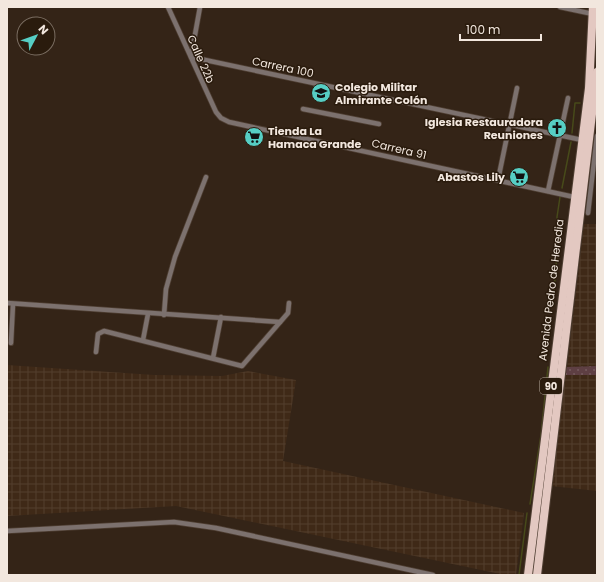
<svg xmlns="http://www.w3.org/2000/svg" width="604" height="582" font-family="Poppins,sans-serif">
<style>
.industrial{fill:url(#industrial-grid)}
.grass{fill:url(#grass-dots)}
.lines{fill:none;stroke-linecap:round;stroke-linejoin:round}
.stream{stroke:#474a1a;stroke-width:1.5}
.minor-casing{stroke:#4f3f33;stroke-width:6}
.trunk-casing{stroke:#4f3f33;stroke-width:10}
.minor{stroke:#7c716e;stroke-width:4.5}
.trunk{stroke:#e3c8c1;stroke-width:8}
.labels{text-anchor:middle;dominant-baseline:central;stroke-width:3;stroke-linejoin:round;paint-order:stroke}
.shield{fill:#2a1b0d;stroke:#b6aa9f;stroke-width:1}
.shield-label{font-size:10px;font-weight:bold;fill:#f2e7de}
.street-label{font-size:11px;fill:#f2e7de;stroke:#2a1b0d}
.poi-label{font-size:11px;font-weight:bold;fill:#f2e7de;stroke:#2a1b0d;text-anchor:start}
</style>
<defs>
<pattern id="industrial-grid" width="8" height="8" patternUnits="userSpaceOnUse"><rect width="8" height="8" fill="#3f2917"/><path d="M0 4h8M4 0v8" fill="none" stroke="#523e2d"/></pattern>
<pattern id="grass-dots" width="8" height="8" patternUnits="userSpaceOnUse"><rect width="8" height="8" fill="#5e3f43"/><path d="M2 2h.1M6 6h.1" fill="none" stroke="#765b5e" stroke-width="1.8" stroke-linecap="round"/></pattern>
</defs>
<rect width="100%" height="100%" fill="#342417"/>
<g class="industrial">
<path d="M 584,224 L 597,224 L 597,366 L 567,367 Z"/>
<path d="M 7,365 L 154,375 L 222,376 L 248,371 L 296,380 L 283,461 L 524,513 L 516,575 L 505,575 L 176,506 L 7,516 Z"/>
<path d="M 564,375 L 597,375 L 597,491 L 551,486 Z"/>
</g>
<path class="grass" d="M 597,366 L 597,375 L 564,375 L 564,370 L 567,367 Z"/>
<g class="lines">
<g class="stream">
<path d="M 572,133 L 575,103 L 580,103"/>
<path d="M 562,188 L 571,142"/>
<path d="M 554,292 L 558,240 L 557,217 L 560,197"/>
<path d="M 530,504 L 541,435 L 548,367"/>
<path d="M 519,575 L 527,513"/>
</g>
<g class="minor-casing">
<g id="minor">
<path d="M 168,7 L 216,112 L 221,118 L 229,122 L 574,197"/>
<path d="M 200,7 L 191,57 L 582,140"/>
<path d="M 560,7 L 593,14"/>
<path d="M 303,109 L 379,124"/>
<path d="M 498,180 L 517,88"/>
<path d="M 548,191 L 568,98"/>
<path d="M 588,213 L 597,136"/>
<path d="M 7,303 L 280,322"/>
<path d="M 164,315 L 166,289 L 175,257 L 206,177"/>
<path d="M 143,340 L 148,314"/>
<path d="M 11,343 L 13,304"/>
<path d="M 96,352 L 98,334 L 104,331 L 242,366 L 288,313 L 289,303"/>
<path d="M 213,358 L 221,317"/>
<path d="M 7,531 L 174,522 L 216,528 L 433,575"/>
</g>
</g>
<g class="trunk-casing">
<g id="trunk">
<path d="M 528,575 L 589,88 L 593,7"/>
<path d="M 537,575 L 597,72"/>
</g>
</g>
<use href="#minor" class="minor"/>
<use href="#trunk" class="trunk"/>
</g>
<defs>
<g id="school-disc" transform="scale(1)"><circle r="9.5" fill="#56cec4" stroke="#2a1b0d"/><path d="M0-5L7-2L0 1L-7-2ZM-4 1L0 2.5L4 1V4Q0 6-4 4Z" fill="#111"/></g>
<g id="church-disc" transform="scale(1)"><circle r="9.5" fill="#56cec4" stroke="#2a1b0d"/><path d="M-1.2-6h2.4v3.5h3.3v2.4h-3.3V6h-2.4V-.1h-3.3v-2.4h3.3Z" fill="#111"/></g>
<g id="supermarket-disc" transform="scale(1)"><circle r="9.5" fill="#56cec4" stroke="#2a1b0d"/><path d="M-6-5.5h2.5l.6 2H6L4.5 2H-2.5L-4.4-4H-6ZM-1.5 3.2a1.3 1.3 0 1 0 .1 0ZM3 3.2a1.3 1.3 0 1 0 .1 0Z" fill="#111"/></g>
</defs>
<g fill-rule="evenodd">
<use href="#school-disc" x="321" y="93"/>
<use href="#church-disc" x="557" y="128"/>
<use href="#supermarket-disc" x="254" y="137"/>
<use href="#supermarket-disc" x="519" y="177"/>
</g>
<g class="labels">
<rect class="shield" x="540" y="378" width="22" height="16" rx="3"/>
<g class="shield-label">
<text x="551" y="386">90</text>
</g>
<g class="street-label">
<text transform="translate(201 59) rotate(66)">Calle 22b</text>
<text transform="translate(283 67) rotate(12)">Carrera 100</text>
<text transform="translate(399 149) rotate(13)">Carrera 91</text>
<text transform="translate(551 290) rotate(-83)">Avenida Pedro de Heredia</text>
</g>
<g class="poi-label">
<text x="335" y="87">Colegio Militar<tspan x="335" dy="13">Almirante Colón</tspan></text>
<text x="543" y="122" text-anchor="end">Iglesia Restauradora<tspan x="543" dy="13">Reuniones</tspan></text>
<text x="268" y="131">Tienda La<tspan x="268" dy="13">Hamaca Grande</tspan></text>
<text x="505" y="177" text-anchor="end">Abastos Lily</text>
</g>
</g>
<rect width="604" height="582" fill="none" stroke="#f2e7de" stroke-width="16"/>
<g transform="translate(36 36) rotate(49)"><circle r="19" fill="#2a1b0d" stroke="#7a6d61"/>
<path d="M0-3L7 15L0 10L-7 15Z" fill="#56cec4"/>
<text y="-6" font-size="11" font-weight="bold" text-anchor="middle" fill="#f2e7de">N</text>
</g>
<path d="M460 34v6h81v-6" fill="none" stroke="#f2e7de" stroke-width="2"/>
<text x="466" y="34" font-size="12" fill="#f2e7de" stroke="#2a1b0d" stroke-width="3" paint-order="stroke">100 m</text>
</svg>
